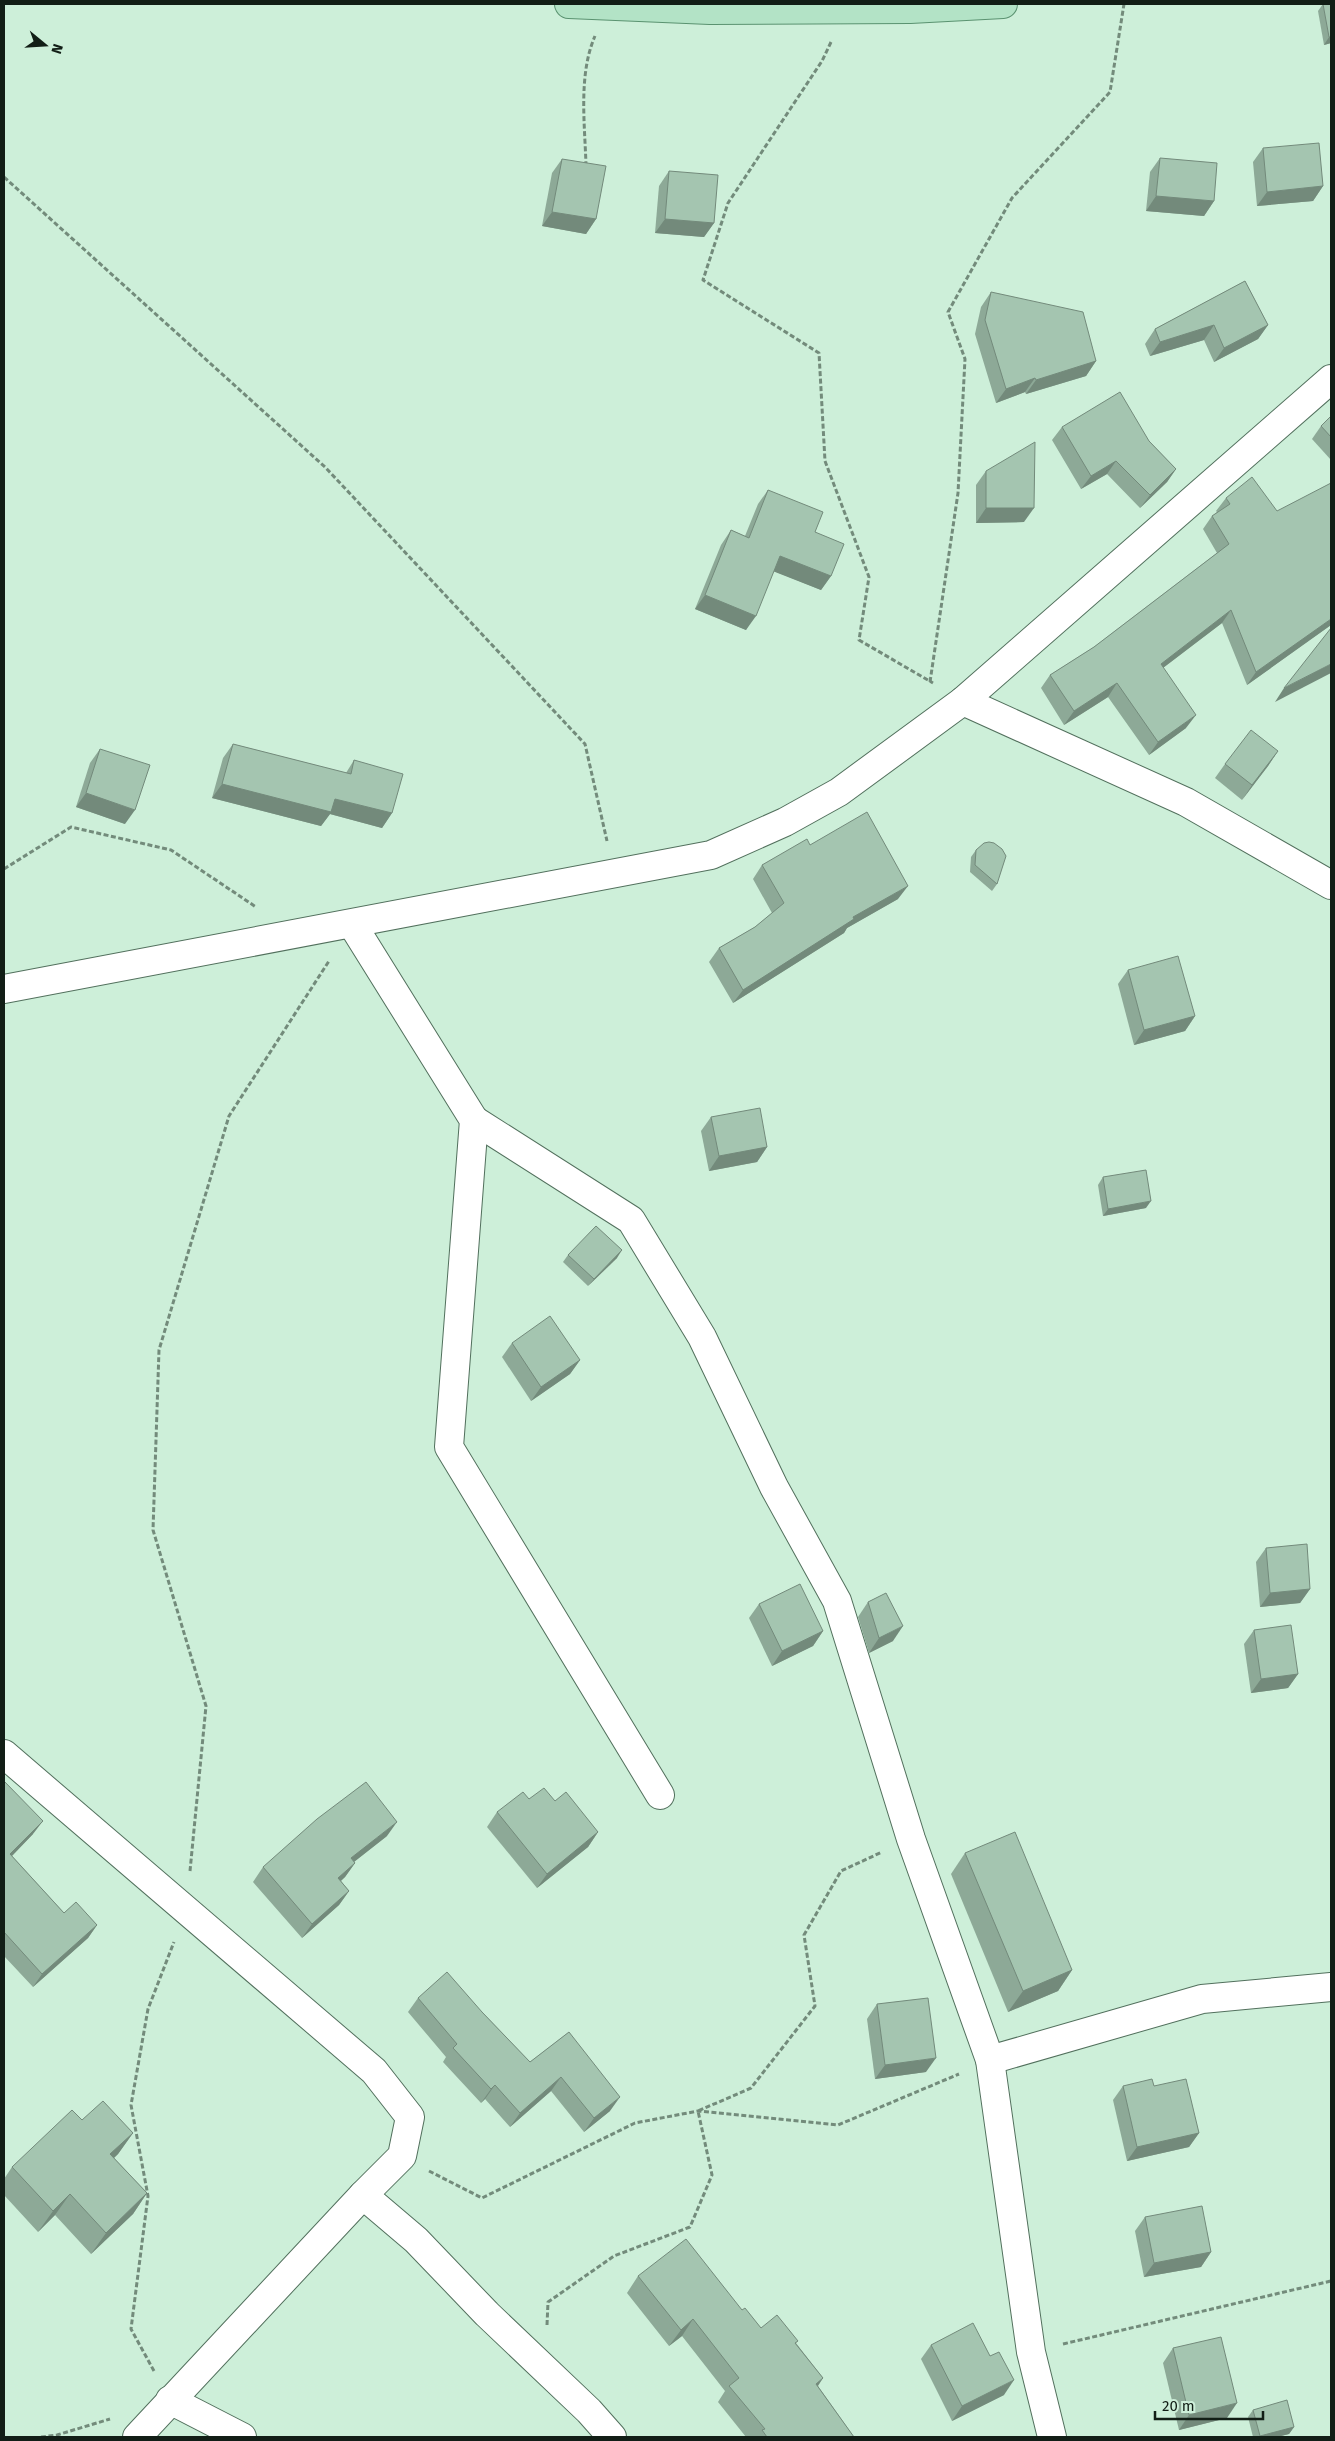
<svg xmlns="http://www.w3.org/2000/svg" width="1335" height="2441" font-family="'Fira Sans',sans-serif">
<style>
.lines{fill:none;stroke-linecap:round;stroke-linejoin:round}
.minor-casing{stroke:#52705d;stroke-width:30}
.tertiary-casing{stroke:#52705d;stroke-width:30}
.secondary-casing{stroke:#52705d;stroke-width:30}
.primary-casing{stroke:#5a9270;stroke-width:30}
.path{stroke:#738b7b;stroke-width:3;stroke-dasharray:5 2.5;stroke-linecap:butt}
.minor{stroke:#fff;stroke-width:28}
.tertiary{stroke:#fff;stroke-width:28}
.secondary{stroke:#fff;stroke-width:28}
.primary{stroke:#b3e3c6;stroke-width:28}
.wall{fill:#8da997}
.shaded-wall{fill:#738a7b}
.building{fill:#a4c5b0;stroke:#738a7b}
</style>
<rect width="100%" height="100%" fill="#cdefd9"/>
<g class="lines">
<g class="minor-casing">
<g id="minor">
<path d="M 352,924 L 474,1120 L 449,1447 L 660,1795"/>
<path d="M 474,1120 L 631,1220 L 702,1337 L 774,1487 L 837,1601 L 911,1839 L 990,2060 L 1031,2352 L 1052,2437"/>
<path d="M 4,1754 L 374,2071 L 410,2117 L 402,2156 L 363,2195 L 137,2437"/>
<path d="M 990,2060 L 1202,1999 L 1331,1987"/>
<path d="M 363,2195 L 416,2240 L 487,2314 L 589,2411 L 612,2437"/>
<path d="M 170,2400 L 242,2437"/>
</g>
</g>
<g class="tertiary-casing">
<path id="tertiary" d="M 963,701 L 1186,802 L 1331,885"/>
</g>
<g class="secondary-casing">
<path id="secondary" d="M 4,989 L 711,855 L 785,822 L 839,792 L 963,701 L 1331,379"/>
</g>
<g class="primary-casing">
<path id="primary" d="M 569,4 L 710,10 L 910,9 L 1003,4"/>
</g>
<g class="path">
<path d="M 831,42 L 822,61 L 728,203 L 703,280 L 819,353 L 825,461 L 869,577 L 859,640 L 933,683"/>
<path d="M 586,166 C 585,125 578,75 595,36"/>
<path d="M 4,177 L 325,467 L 585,744 L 607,841"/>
<path d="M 930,682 L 958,493 L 965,359 L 948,312 L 1012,198 L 1110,92 L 1124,4"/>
<path d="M 4,869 L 71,827 L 171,850 L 256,907"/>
<path d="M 190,1871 L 206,1706 L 153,1530 L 159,1350 L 229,1116 L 329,961"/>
<path d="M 429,2171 L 482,2198 L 635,2123 L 698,2111 L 838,2125 L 959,2074"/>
<path d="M 547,2325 L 548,2302 L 614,2256 L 690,2227 L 712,2175 L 698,2111 L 751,2088 L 815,2006 L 804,1935 L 841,1871 L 882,1852"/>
<path d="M 1063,2344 L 1331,2281"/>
<path d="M 154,2371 L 131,2329 L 148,2196 L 131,2105 L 148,2009 L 174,1942"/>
<path d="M 41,2437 L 57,2435 L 110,2419"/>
</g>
<use href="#minor" class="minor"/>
<use href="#tertiary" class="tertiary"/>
<use href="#secondary" class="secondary"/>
<use href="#primary" class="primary"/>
</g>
<g class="wall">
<path d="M 1323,4 L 1331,43 L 1324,45 L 1318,11 Z"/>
<path d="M 1263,148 L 1323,186 L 1313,201 L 1257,206 L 1253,162 Z"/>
<path d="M 1160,158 L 1214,201 L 1204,216 L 1146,211 L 1150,172 Z"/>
<path d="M 562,159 L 596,219 L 586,234 L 542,226 L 552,173 Z"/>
<path d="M 669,171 L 714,223 L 704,237 L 655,233 L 659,186 Z"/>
<path d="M 1245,281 L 1268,325 L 1258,339 L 1214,362 L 1204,340 L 1150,356 L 1145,344 L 1155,329 Z"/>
<path d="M 991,292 L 1096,361 L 1086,376 L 1026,394 L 1025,392 L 996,403 L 975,334 L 981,307 Z"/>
<path d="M 1331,416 L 1331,460 L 1312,439 L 1321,426 Z"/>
<path d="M 1062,427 L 1149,441 L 1176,469 L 1167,482 L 1140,508 L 1107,474 L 1081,489 L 1052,440 Z"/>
<path d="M 986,471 L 1024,522 L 976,523 L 976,485 Z"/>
<path d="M 768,490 L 815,532 L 831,576 L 821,590 L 774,571 L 746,630 L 695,609 L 721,545 L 731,530 L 745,536 L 758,504 Z"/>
<path d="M 1226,498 L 1331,625 L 1247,685 L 1222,623 L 1163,668 L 1186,728 L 1149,755 L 1108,697 L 1064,725 L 1041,688 L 1050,675 L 1094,647 L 1217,553 L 1203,529 L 1212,516 L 1217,512 L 1216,511 Z"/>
<path d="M 233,744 L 346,773 L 354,760 L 392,813 L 382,828 L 330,814 L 321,826 L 212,798 L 223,758 Z"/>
<path d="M 100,749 L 125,824 L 76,807 L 90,763 Z"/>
<path d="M 1278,751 L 1268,766 L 1242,800 L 1215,778 L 1225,764 Z"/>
<path d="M 810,845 L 898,899 L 847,928 L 844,933 L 733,1003 L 709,962 L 719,948 L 755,927 L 772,913 L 753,879 L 762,865 Z"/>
<path d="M 976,850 L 997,884 L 992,891 L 970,872 L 971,857 Z"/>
<path d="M 1128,970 L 1195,1016 L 1185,1031 L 1134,1045 L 1118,984 Z"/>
<path d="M 711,1117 L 767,1147 L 757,1162 L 709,1171 L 701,1131 Z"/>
<path d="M 1103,1177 L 1146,1208 L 1103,1216 L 1098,1185 Z"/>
<path d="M 568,1255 L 617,1258 L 588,1286 L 563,1262 Z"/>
<path d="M 512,1343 L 580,1360 L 570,1374 L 531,1401 L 502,1357 Z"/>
<path d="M 1266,1548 L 1310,1589 L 1300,1603 L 1260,1607 L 1256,1562 Z"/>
<path d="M 868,1602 L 893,1641 L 869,1653 L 858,1617 Z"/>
<path d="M 759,1604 L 823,1631 L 813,1646 L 772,1666 L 749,1618 Z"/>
<path d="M 1254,1630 L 1298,1674 L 1288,1688 L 1251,1693 L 1244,1644 Z"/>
<path d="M 4,1781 L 33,1834 L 12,1856 L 64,1913 L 97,1925 L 88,1938 L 33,1987 L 4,1956 Z"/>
<path d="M 529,1799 L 555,1801 L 598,1832 L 588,1847 L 537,1888 L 487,1827 L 497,1812 Z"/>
<path d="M 387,1836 L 354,1862 L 355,1863 L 345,1877 L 341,1881 L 349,1891 L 339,1905 L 302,1938 L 253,1882 L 263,1867 Z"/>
<path d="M 965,1853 L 1072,1970 L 1058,1991 L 1008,2012 L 951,1874 Z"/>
<path d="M 418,1998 L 482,2012 L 530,2062 L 569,2032 L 610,2111 L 584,2132 L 551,2091 L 510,2127 L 485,2099 L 481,2103 L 443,2062 L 446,2057 L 408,2012 Z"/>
<path d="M 877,2004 L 926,2072 L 875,2079 L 867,2019 Z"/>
<path d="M 1123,2086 L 1154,2086 L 1199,2133 L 1189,2147 L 1127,2161 L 1113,2100 Z"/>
<path d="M 82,2120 L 133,2133 L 118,2154 L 114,2158 L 147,2193 L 133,2214 L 91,2254 L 55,2215 L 38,2232 L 4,2195 L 4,2179 L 12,2167 Z"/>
<path d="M 1145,2217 L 1211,2252 L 1201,2267 L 1144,2277 L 1135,2231 Z"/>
<path d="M 638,2276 L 742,2310 L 761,2328 L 798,2341 L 796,2343 L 823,2378 L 818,2386 L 854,2437 L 746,2437 L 718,2402 L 725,2391 L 682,2336 L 669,2346 L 627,2293 Z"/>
<path d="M 931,2345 L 990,2356 L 1004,2395 L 952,2421 L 921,2359 Z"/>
<path d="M 1173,2348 L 1227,2418 L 1179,2430 L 1163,2363 Z"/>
<path d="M 1253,2410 L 1294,2427 L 1289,2434 L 1277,2437 L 1253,2437 L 1248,2417 Z"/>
</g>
<g class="shaded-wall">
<path d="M 1329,37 L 1331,37 L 1331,43 L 1324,45 Z"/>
<path d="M 1323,186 L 1313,201 L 1257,206 L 1267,192 Z"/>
<path d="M 1156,196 L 1214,201 L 1204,216 L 1146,211 Z"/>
<path d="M 552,212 L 596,219 L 586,234 L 542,226 Z"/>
<path d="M 665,219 L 714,223 L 704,237 L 655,233 Z"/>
<path d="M 1214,325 L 1204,340 L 1150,356 L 1160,342 Z"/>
<path d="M 1268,325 L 1258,339 L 1214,362 L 1224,348 Z"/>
<path d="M 1096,361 L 1086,376 L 1026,394 L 1036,380 Z"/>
<path d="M 1035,378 L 1025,392 L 996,403 L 1006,389 Z"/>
<path d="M 1116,461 L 1107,474 L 1081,489 L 1091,476 Z"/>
<path d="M 1176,469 L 1167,482 L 1140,508 L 1150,495 Z"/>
<path d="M 986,508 L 1034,508 L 1024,522 L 976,523 Z"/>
<path d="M 780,556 L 831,576 L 821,590 L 770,570 Z"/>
<path d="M 705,595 L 756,616 L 746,630 L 695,609 Z"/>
<path d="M 1231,610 L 1222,623 L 1151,677 L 1161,664 Z"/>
<path d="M 1331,619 L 1331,625 L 1247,685 L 1256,672 Z"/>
<path d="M 1331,664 L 1331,673 L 1275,702 L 1284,688 Z"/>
<path d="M 1117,683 L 1108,697 L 1064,725 L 1074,711 Z"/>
<path d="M 1196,715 L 1186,728 L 1149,755 L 1158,742 Z"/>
<path d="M 1278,751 L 1268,766 L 1242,800 L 1252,785 Z"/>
<path d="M 222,784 L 335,799 L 392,813 L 382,828 L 330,814 L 321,826 L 212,798 Z"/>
<path d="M 86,793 L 135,810 L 125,824 L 76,807 Z"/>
<path d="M 908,886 L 898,899 L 847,928 L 844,933 L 733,1003 L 743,990 L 853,917 Z"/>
<path d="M 1195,1016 L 1185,1031 L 1134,1045 L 1144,1030 Z"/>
<path d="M 767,1147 L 757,1162 L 709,1171 L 719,1156 Z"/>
<path d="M 1151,1201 L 1146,1208 L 1103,1216 L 1108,1209 Z"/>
<path d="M 622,1250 L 617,1258 L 588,1286 L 594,1279 Z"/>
<path d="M 580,1360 L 570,1374 L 531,1401 L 541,1387 Z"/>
<path d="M 1310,1589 L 1300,1603 L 1260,1607 L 1270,1593 Z"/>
<path d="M 903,1626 L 893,1641 L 869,1653 L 879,1638 Z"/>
<path d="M 823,1631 L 813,1646 L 772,1666 L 782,1651 Z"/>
<path d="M 1298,1674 L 1288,1688 L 1251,1693 L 1261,1679 Z"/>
<path d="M 43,1821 L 33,1834 L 4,1864 L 10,1854 Z"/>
<path d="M 397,1822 L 387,1836 L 341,1872 L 351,1858 Z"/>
<path d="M 598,1832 L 588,1847 L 537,1888 L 547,1874 Z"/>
<path d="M 355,1863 L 345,1877 L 328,1892 L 338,1878 Z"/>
<path d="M 349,1891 L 339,1905 L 302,1938 L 312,1924 Z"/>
<path d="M 97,1925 L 88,1938 L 33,1987 L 42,1974 Z"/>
<path d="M 1072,1970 L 1058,1991 L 1008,2012 L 1023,1991 Z"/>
<path d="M 936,2058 L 926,2072 L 875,2079 L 885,2065 Z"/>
<path d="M 561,2077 L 551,2091 L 510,2127 L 520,2113 Z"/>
<path d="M 495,2085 L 485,2099 L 481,2103 L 491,2089 Z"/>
<path d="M 620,2097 L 610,2111 L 584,2132 L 594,2118 Z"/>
<path d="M 133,2133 L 118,2154 L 96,2175 L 110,2154 Z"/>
<path d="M 1199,2133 L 1189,2147 L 1127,2161 L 1137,2147 Z"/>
<path d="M 147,2193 L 133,2214 L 91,2254 L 106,2233 Z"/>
<path d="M 70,2194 L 55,2215 L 38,2232 L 53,2211 Z"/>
<path d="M 1211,2252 L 1201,2267 L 1144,2277 L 1154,2263 Z"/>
<path d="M 693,2319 L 682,2336 L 669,2346 L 681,2330 Z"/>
<path d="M 823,2378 L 812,2394 L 816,2384 Z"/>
<path d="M 1014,2380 L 1004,2395 L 952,2421 L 962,2406 Z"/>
<path d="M 1237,2403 L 1227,2418 L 1179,2430 L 1189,2415 Z"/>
<path d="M 1294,2427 L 1289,2434 L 1277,2437 L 1259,2437 L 1260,2436 Z"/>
</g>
<g class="building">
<path d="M 1323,4 L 1331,4 L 1331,37 L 1329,37 Z"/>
<path d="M 1319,143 L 1323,186 L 1267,192 L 1263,148 Z"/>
<path d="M 1160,158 L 1217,163 L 1214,201 L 1156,196 Z"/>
<path d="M 562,159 L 606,166 L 596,219 L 552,212 Z"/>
<path d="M 669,171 L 718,175 L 714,223 L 665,219 Z"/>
<path d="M 1245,281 L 1268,325 L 1224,348 L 1214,325 L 1160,342 L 1155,329 Z"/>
<path d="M 991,292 L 1083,312 L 1096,361 L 1036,380 L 1035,378 L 1006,389 L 985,320 Z"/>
<path d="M 1120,392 L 1149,441 L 1176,469 L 1150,495 L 1116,461 L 1091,476 L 1062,427 Z"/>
<path d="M 1331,416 L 1331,437 L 1321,426 Z"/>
<path d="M 1035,442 L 1034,508 L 986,508 L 986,471 Z"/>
<path d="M 1252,477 L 1277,511 L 1331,483 L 1331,619 L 1256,672 L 1231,610 L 1161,664 L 1196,715 L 1158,742 L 1117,683 L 1074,711 L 1050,675 L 1094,647 L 1229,544 L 1212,516 L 1230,504 L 1226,498 Z"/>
<path d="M 768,490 L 823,512 L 815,532 L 844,544 L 831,576 L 780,556 L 756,616 L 705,595 L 731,530 L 749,538 Z"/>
<path d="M 1331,628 L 1331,664 L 1284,688 Z"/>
<path d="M 1251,730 L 1278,751 L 1252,785 L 1225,764 Z"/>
<path d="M 233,744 L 351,774 L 354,760 L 403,774 L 392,813 L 335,799 L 331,812 L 222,784 Z"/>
<path d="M 100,749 L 150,765 L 135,810 L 86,793 Z"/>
<path d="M 867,812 L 908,886 L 853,917 L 854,919 L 743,990 L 719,948 L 755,927 L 784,903 L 762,865 L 807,839 L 810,845 Z"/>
<path d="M 989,842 L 994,843 L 1002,849 L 1006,856 L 997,884 L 975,865 L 976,850 L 984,843 Z"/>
<path d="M 1178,956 L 1195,1016 L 1144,1030 L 1128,970 Z"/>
<path d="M 760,1108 L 767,1147 L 719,1156 L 711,1117 Z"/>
<path d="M 1146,1170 L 1151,1201 L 1108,1209 L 1103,1177 Z"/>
<path d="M 596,1226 L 622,1250 L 594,1279 L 568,1255 Z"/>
<path d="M 550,1316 L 580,1360 L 541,1387 L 512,1343 Z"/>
<path d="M 1307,1544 L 1310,1589 L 1270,1593 L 1266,1548 Z"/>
<path d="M 800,1584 L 823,1631 L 782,1651 L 759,1604 Z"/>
<path d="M 886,1593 L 903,1626 L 879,1638 L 868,1602 Z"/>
<path d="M 1291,1625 L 1298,1674 L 1261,1679 L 1254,1630 Z"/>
<path d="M 4,1781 L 43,1821 L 10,1854 L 64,1913 L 76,1902 L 97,1925 L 42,1974 L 4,1932 Z"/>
<path d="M 366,1782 L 397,1822 L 351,1858 L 355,1863 L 338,1878 L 349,1891 L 312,1924 L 263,1867 L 317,1819 Z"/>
<path d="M 544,1788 L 555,1801 L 566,1792 L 598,1832 L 547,1874 L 497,1812 L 523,1792 L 529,1799 Z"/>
<path d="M 1015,1832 L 1072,1970 L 1023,1991 L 965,1853 Z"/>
<path d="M 447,1972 L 482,2012 L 530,2062 L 569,2032 L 620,2097 L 594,2118 L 561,2077 L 520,2113 L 495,2085 L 491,2089 L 453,2048 L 457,2044 L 418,1998 Z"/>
<path d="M 928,1998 L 936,2058 L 885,2065 L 877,2004 Z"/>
<path d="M 1152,2079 L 1154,2086 L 1186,2079 L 1199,2133 L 1137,2147 L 1123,2086 Z"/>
<path d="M 103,2101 L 133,2133 L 110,2154 L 147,2193 L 106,2233 L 70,2194 L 53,2211 L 12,2167 L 72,2110 L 82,2120 Z"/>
<path d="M 1202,2206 L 1211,2252 L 1154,2263 L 1145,2217 Z"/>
<path d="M 686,2239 L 742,2310 L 745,2308 L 761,2328 L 777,2315 L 798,2341 L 795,2343 L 823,2378 L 816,2384 L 854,2437 L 767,2437 L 762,2430 L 765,2429 L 729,2386 L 739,2378 L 693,2319 L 681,2330 L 638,2276 Z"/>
<path d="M 973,2323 L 990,2356 L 999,2352 L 1014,2380 L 962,2406 L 931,2345 Z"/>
<path d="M 1221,2337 L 1237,2403 L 1189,2415 L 1173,2348 Z"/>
<path d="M 1287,2400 L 1294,2427 L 1260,2436 L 1253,2410 Z"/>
</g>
<rect width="1335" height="2441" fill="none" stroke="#121e16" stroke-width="10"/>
<g transform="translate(45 45) rotate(108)" stroke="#cdefd9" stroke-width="4" paint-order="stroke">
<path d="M0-4L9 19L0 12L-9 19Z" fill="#121e16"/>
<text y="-8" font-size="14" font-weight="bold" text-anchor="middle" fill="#121e16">N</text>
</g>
<path d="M1155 2411v8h108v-8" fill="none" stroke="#121e16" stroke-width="2.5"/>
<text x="1162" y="2411" font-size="15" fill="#121e16" stroke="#cdefd9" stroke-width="4" paint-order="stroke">20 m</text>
</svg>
